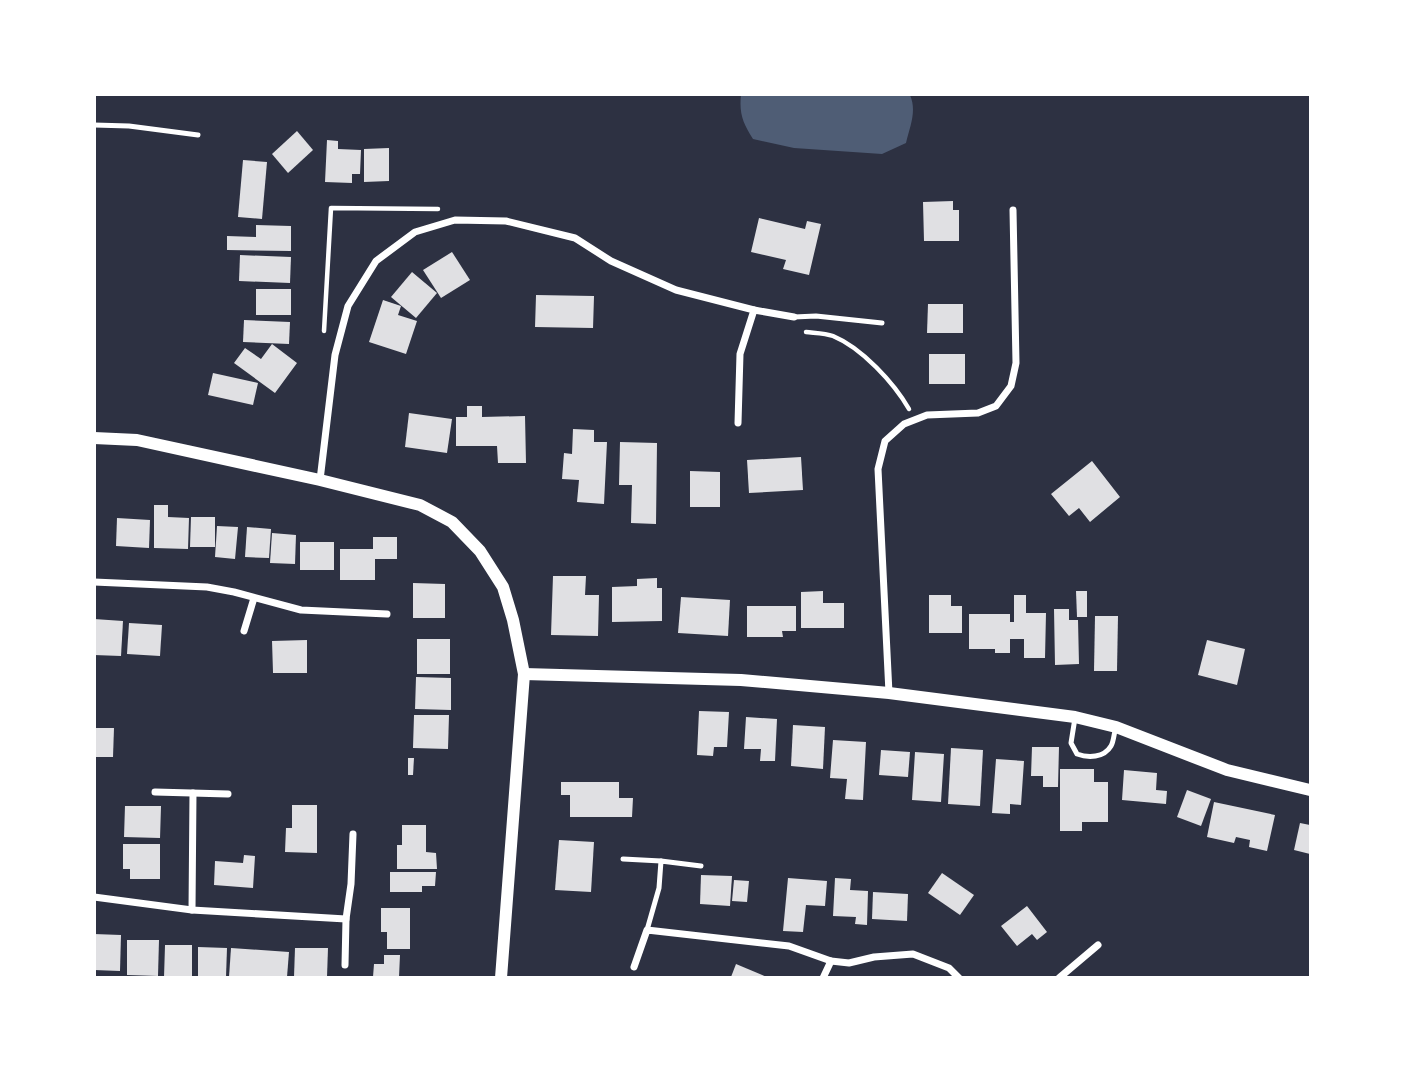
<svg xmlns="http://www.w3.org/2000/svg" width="1405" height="1072" font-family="'Exo 2',sans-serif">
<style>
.water{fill:#4f5d75}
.building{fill:#e0e0e3}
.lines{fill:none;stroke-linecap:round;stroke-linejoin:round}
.path{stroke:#fff;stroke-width:4.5}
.service{stroke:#fff;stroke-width:5}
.minor{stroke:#fff;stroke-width:7}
.tertiary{stroke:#fff;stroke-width:12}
</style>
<rect width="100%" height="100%" fill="#2d3142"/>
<path class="water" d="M 741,95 L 910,95 C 917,111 910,126 906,143 L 882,154 L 794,148 L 753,139 C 743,123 739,114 741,95 Z"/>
<g class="building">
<path d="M 297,131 L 313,150 L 288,173 L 272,154 Z"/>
<path d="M 327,140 L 338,141 L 338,149 L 361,150 L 360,174 L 352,174 L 352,183 L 325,182 Z"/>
<path d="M 389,148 L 389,181 L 364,182 L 364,149 Z"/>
<path d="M 243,160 L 267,162 L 262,219 L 238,217 Z"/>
<path d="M 953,201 L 953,210 L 959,210 L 959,241 L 924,241 L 923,202 Z"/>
<path d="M 759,218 L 805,229 L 807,221 L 821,224 L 809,275 L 783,269 L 786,260 L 751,252 Z"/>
<path d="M 256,225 L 291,226 L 291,251 L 227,250 L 227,236 L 256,237 Z"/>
<path d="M 452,252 L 470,280 L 441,298 L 423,270 Z"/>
<path d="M 240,255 L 291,257 L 290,283 L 239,281 Z"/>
<path d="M 412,272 L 437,293 L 416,318 L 391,297 Z"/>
<rect x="256" y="289" width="35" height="26"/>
<path d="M 536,295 L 594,296 L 593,328 L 535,327 Z"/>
<path d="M 383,300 L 401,306 L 398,315 L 417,321 L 406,354 L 369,342 Z"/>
<path d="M 928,304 L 963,304 L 963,333 L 927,333 Z"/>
<path d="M 244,320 L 290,322 L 289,344 L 243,342 Z"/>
<path d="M 272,344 L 297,363 L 275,393 L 234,363 L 245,348 L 261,359 Z"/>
<rect x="929" y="354" width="36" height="30"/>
<path d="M 213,373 L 258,383 L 253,405 L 208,395 Z"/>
<path d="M 467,406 L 482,406 L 482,417 L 525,416 L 526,463 L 498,463 L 497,446 L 456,446 L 456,417 L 467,417 Z"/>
<path d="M 409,413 L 452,419 L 447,453 L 405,447 Z"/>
<path d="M 573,429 L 594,430 L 594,442 L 607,442 L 604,504 L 577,502 L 579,480 L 562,479 L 564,453 L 572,454 Z"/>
<path d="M 620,442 L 657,443 L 656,524 L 631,523 L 632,485 L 619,485 Z"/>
<path d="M 801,457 L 803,490 L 749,493 L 747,460 Z"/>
<path d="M 1092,461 L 1120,497 L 1090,522 L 1079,508 L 1069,516 L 1051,494 Z"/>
<path d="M 690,471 L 720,472 L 720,507 L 690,507 Z"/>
<path d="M 154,505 L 168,505 L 168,517 L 189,518 L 188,549 L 154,548 Z"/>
<path d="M 191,517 L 215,517 L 215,547 L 190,547 Z"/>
<path d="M 117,518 L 150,520 L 149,548 L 116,546 Z"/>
<path d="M 217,526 L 238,527 L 235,559 L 215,557 Z"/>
<path d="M 247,527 L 271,529 L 269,558 L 245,557 Z"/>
<path d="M 272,533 L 296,535 L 295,564 L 270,563 Z"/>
<path d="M 373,537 L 397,537 L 397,559 L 375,559 L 375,580 L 340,580 L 340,549 L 373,549 Z"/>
<rect x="300" y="542" width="34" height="28"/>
<path d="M 553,576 L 586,576 L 585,595 L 599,595 L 598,636 L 551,635 Z"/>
<path d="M 657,578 L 657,588 L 662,588 L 662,621 L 612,622 L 612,587 L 637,586 L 637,579 Z"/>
<path d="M 413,583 L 445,584 L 445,618 L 413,618 Z"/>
<path d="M 823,591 L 823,603 L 844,603 L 844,628 L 801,628 L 801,592 Z"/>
<path d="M 1076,591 L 1087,591 L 1087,617 L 1077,617 Z"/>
<path d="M 929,595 L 951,595 L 951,606 L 962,606 L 962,633 L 929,633 Z"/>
<path d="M 1014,595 L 1026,595 L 1026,613 L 1046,613 L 1045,658 L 1024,658 L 1024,639 L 1010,639 L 1010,653 L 995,653 L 995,649 L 969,649 L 969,614 L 1010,614 L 1010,622 L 1014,622 Z"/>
<path d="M 681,597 L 730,600 L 728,636 L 678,633 Z"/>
<path d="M 747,606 L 796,606 L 796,631 L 782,631 L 783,637 L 747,637 Z"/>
<path d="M 1054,609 L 1069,609 L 1069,620 L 1078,620 L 1079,664 L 1055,665 Z"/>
<path d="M 1095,616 L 1118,616 L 1117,671 L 1094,671 Z"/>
<path d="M 94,619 L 123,621 L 121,656 L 94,655 Z"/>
<path d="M 129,623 L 162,625 L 160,656 L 127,654 Z"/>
<rect x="417" y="639" width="33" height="35"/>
<path d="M 307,640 L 307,673 L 273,673 L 272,641 Z"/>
<path d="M 1207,640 L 1245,649 L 1237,685 L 1198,675 Z"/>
<path d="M 416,677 L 451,678 L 451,710 L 415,709 Z"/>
<path d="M 699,711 L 729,712 L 727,747 L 714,747 L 713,756 L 697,755 Z"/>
<path d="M 414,715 L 449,715 L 448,749 L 413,748 Z"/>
<path d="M 746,717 L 777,719 L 775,761 L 760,761 L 761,749 L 744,749 Z"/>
<path d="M 793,725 L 825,727 L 823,769 L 791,766 Z"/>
<path d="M 94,728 L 114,728 L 113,757 L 94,757 Z"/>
<path d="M 833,740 L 866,742 L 863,800 L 845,799 L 847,779 L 830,778 Z"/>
<path d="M 1032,747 L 1059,747 L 1058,787 L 1043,787 L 1043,776 L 1031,776 Z"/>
<path d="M 951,748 L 983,750 L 980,806 L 948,804 Z"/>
<path d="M 881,750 L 910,752 L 908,777 L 879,775 Z"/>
<path d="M 915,752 L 944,754 L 941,802 L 912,800 Z"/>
<path d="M 408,758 L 414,758 L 413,775 L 408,775 Z"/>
<path d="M 996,759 L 1024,761 L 1021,805 L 1010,804 L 1010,814 L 992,813 Z"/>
<path d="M 1060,769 L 1094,769 L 1094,782 L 1108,782 L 1108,822 L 1082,822 L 1082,831 L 1060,831 Z"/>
<path d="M 1124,770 L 1157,773 L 1156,790 L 1167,791 L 1166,804 L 1122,800 Z"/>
<path d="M 561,782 L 619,782 L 619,798 L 633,798 L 632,817 L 570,817 L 570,795 L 561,795 Z"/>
<path d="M 1187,790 L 1211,799 L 1201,826 L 1177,817 Z"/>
<path d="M 1214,802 L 1275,815 L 1267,851 L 1249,847 L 1250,840 L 1236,837 L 1234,843 L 1207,837 Z"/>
<path d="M 292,805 L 317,805 L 317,853 L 285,852 L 286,828 L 292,828 Z"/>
<path d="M 125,806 L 161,806 L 160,838 L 124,837 Z"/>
<path d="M 1300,823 L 1310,825 L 1310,854 L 1294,850 Z"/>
<path d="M 402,825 L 426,825 L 426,852 L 436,853 L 437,869 L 397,869 L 397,845 L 402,845 Z"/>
<path d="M 559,840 L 594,842 L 591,892 L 555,890 Z"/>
<path d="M 123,844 L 160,844 L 160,879 L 130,879 L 130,869 L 123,869 Z"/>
<path d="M 244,855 L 255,856 L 253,888 L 214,885 L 215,861 L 243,863 Z"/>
<path d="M 390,872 L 436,872 L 435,886 L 422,886 L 422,892 L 390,892 Z"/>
<path d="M 942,873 L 974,895 L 960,915 L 928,893 Z"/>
<path d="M 701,875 L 732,876 L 730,906 L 700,904 Z"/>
<path d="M 788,878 L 827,881 L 825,906 L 806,905 L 803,932 L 783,931 Z"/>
<path d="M 835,878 L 851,879 L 850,890 L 868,891 L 867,925 L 855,924 L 856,917 L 833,916 Z"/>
<path d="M 734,880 L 749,881 L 747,902 L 732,901 Z"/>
<path d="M 873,892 L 908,894 L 907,921 L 872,919 Z"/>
<path d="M 1027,906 L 1047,932 L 1037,940 L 1032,934 L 1017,946 L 1001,926 Z"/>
<path d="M 381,908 L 410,908 L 410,949 L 387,949 L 387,932 L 381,932 Z"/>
<path d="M 94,934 L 121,935 L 120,971 L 94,970 Z"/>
<path d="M 127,940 L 159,940 L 158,976 L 127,975 Z"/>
<path d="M 165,945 L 192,945 L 192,977 L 164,977 Z"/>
<path d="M 198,947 L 227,948 L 226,977 L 198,977 Z"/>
<path d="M 231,948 L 289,952 L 287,977 L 229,977 Z"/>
<path d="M 295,948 L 328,948 L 327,977 L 294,977 Z"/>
<path d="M 384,955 L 400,955 L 399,977 L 373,977 L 374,964 L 384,964 Z"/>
<path d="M 736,964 L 767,977 L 731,977 Z"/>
</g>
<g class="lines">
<g class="path">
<path d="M 324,331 L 331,208 L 438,209"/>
<path d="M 806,332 C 814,333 825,333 833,336 C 862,348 894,383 909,409"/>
</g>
<g class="service">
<path d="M 94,125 L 129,126 L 198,135"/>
<path d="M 794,317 L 816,316 L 882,323"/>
<path d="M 1075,718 L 1071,743 L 1077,754 C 1088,758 1104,758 1111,746 C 1114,741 1114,732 1116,727"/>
<path d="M 623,859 L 661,861"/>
<path d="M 647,930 L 659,888 L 661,861 L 701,866"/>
</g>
<g class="minor">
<path d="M 754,310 L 794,317"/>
<path d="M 320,480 L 335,355 L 348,306 L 376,261 L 415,232 L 455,220 L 506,221 L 575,238 L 611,261 L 676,290 L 754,310 L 740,354 L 738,423"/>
<path d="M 94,582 L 207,587 L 234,592 L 301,610 L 387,614"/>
<path d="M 244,631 L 254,598"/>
<path d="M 889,693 L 878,469 L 885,441 L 904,424 L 927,415 L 978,413 L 996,406 L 1011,386 L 1016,363 L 1013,210"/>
<path d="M 155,792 L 228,794"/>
<path d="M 94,897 L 192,910 L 346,919"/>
<path d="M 192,910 L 193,793"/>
<path d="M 345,965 L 346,919 L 351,884 L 353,834"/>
<path d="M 634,967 L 647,930 L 789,946 L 831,961 L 849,963 L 874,957 L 913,954 L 949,968 L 959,978"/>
<path d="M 823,978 L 831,961"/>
<path d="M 1059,978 L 1098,945"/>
</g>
<g class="tertiary">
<path d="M 94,438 L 137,440 L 320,480 L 420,505 L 452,522 L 480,551 L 503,587 L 513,620 L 524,674 L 501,978"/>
<path d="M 524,674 L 741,680 L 889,693 L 1075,717 L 1116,727 L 1227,770 L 1310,790"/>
</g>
</g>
<rect width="1405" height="1072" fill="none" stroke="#ffffff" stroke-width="192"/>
</svg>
